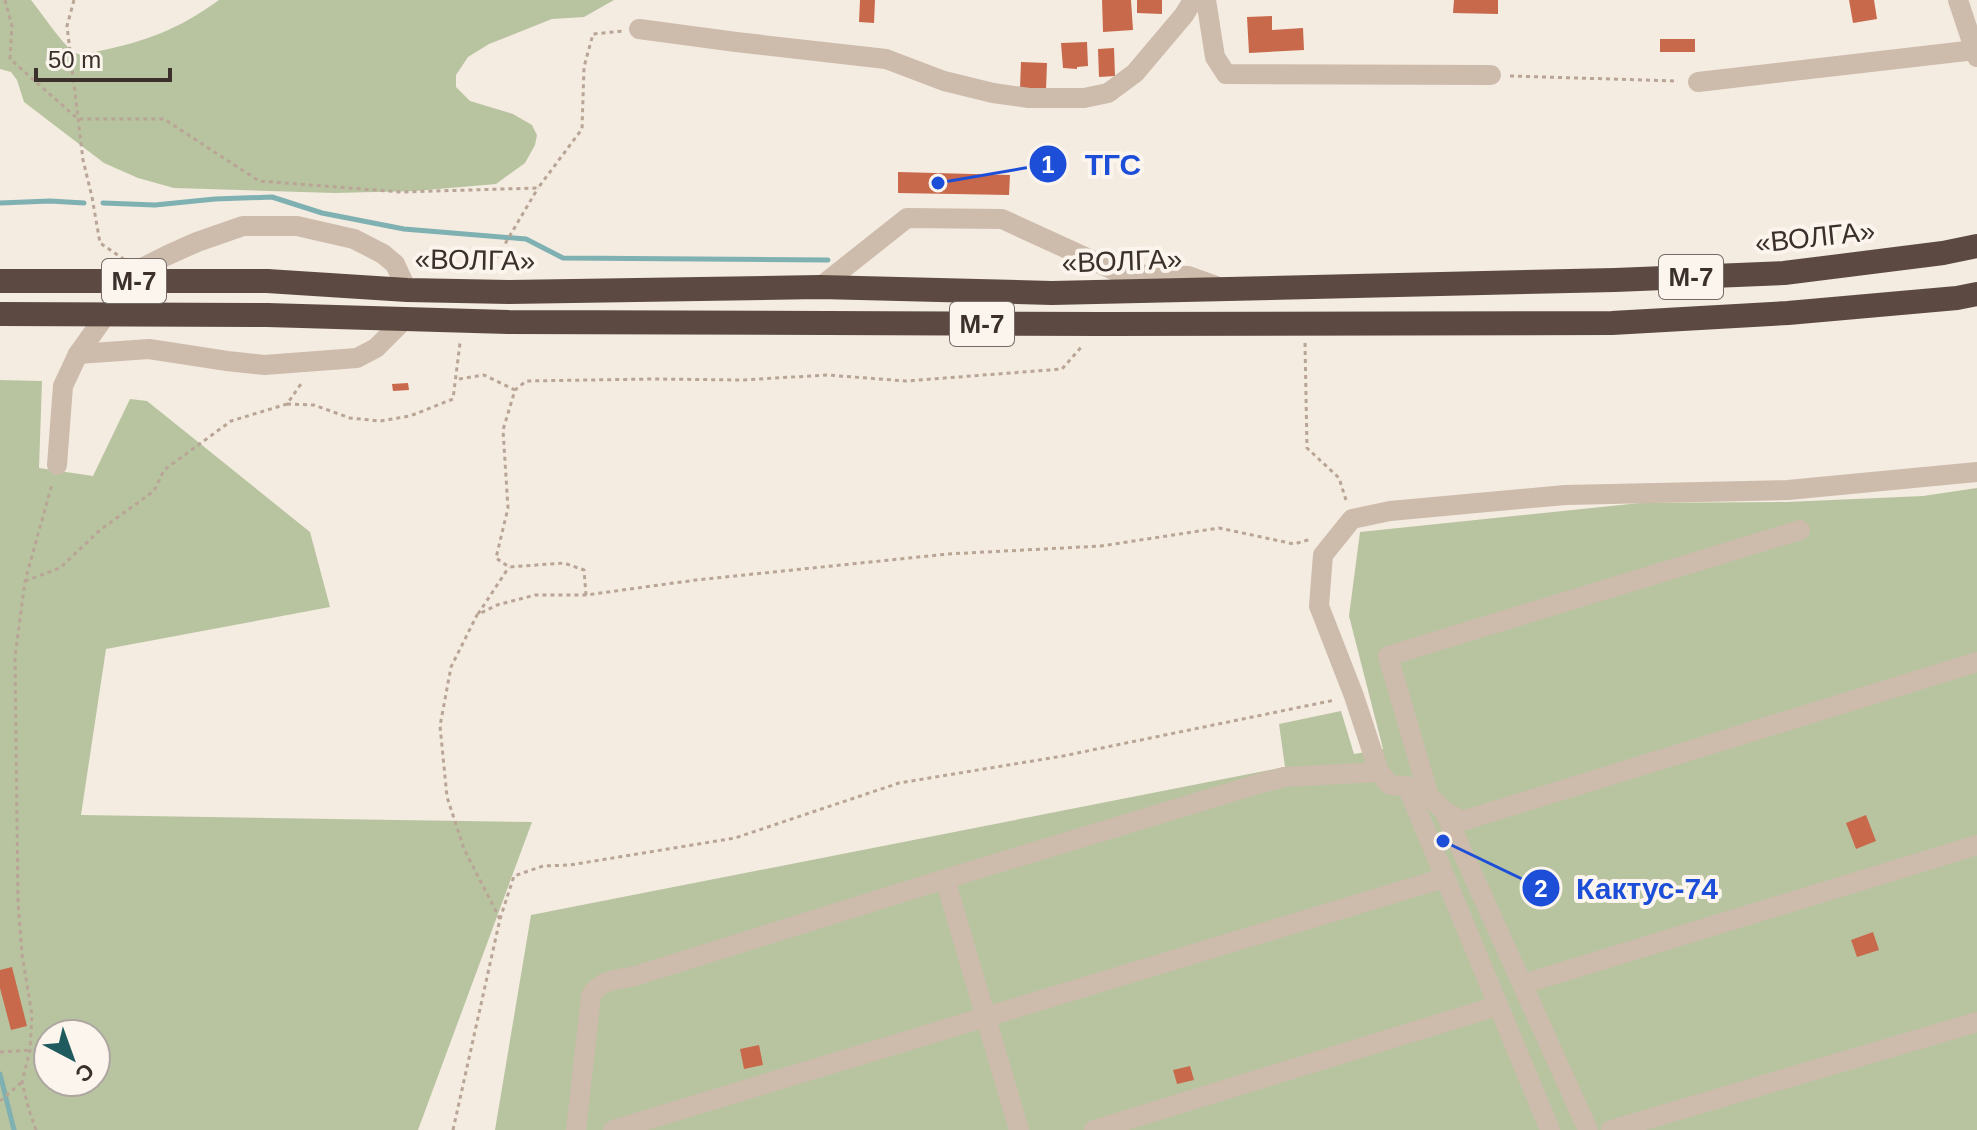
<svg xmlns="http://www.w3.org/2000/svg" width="1977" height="1130" font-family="Helvetica,sans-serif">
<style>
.green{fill:#b8c4a0;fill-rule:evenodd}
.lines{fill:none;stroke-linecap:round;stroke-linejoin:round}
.stream{stroke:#7fb0b2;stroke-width:5}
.building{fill:#c8694b}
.path{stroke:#b9a596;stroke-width:3;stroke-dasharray:4 4;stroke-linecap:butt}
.minor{stroke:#cdbbac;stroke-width:20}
.highway{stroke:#5c4a42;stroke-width:24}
.highway-bridge{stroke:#5c4a42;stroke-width:24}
.labels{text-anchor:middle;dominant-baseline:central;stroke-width:8;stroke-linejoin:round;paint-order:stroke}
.shield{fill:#fbf5ee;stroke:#756b66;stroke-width:2}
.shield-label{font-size:26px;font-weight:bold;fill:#3b302b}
.street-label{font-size:28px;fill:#3b302b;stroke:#fbf5ee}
.leader{fill:none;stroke:#1d4ed8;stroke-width:3}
.callout-dot{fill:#1d4ed8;stroke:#fbf5ee;stroke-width:3}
.mark-label{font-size:24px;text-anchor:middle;font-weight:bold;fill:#fff}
.callout-label{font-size:30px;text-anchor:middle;font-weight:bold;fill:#1d4ed8;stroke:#fbf5ee;stroke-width:8;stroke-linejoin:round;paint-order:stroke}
</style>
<rect width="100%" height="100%" fill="#f4ebe1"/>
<g class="green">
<path d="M 0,0 L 31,0 C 39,10 67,50 75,53 C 82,56 91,53 99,51 C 145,42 181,28 219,0 L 614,0 L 584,17 L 552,19 L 489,44 L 468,57 L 456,75 L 456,87 L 470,101 L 513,114 L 532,125 L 537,135 L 535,145 L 525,163 L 496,184 L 415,191 L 334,193 L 174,188 L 138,178 L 104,163 L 24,102 L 17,80 L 11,72 L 0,69 Z"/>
<path d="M 0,380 L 42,381 L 39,468 L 93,476 L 130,399 L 147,401 L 310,532 L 330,607 L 106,649 L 81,815 L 532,822 L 418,1130 L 0,1130 ZM 48,1034 L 96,1034 L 96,1082 L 48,1082 Z"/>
<path d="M 1977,488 L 1977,1130 L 495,1130 L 531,915 L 1285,767 L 1279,724 L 1341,711 L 1354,754 L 1383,749 L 1349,616 L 1360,532 L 1640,503 L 1787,502 L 1923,496 Z"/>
</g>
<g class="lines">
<g class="stream">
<path d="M 0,203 L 50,201 L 84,203"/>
<path d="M 103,203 L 155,205 L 215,199 L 272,197 L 322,213 L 404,229 L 526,239 L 563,258 L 828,260"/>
<path d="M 0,1074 L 14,1130"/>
</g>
</g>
<g class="building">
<path d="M 860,0 L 875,0 L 874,23 L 859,22 Z"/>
<path d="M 1102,0 L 1131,0 L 1133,30 L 1103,32 Z"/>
<path d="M 1137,0 L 1162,0 L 1162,14 L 1137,13 Z"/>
<path d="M 1454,0 L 1498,0 L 1498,14 L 1453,13 Z"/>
<path d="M 1849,0 L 1874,0 L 1877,19 L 1853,23 Z"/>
<path d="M 1272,16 L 1272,30 L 1303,28 L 1304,50 L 1249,53 L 1247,17 Z"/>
<rect x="1660" y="39" width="35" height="13"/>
<path d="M 1087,42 L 1088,66 L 1077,67 L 1077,69 L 1063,68 L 1061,43 Z"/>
<path d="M 1114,48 L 1115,76 L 1099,77 L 1098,49 Z"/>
<path d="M 1021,62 L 1047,63 L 1046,90 L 1020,89 Z"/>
<path d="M 898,172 L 1010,175 L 1009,195 L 898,193 Z"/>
<path d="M 408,383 L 409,390 L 393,391 L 392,384 Z"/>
<path d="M 1866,815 L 1876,841 L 1856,849 L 1846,823 Z"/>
<path d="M 1873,932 L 1879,950 L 1857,957 L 1851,940 Z"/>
<path d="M 12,967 L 27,1026 L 11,1030 L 0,988 L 0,970 Z"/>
<path d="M 759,1045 L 763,1065 L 744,1069 L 740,1049 Z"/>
<path d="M 1190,1066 L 1194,1080 L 1177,1084 L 1173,1070 Z"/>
</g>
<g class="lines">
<g class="path">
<path d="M 5,0 L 12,26 L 10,59 L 78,119 L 164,119 L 259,181 L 401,192 L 538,188 L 582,129 L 584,67 L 593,34 L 623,31"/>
<path d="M 74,0 L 67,26 L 83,160 L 92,197 L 100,243 L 125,260"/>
<path d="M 1510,76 L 1678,81"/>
<path d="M 489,271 L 538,188"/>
<path d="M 1305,343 L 1307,448 L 1339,478 L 1346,500"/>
<path d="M 459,379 L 484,375 L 515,390"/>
<path d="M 287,404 L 314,405 L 350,418 L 380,421 L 410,416 L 453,399 L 460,343 L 457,343"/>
<path d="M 25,581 L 60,568 L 100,530 L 154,491 L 164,470 L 231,421 L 287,404 L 303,381"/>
<path d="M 586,595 L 584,570 L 564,563 L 509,567 L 496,558 L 508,508 L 503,430 L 515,390 L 526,381 L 655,379 L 742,380 L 827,375 L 906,381 L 1062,369 L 1083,345"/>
<path d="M 478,614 L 509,567"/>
<path d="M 500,919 L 464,849 L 447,797 L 440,726 L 451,667 L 477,615 L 497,605 L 535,595 L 586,595 L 696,580 L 948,554 L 1101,546 L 1219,528 L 1294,544 L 1311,539"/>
<path d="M 0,1052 L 30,1050"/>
<path d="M 0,1101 L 22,1082"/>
<path d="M 36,1130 L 29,1110 L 22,1082 L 30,1050 L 32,1015 L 22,954 L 18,902 L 15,657 L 25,581 L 52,484"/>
<path d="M 453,1130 L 500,919 L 514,876 L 543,866 L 570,865 L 735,838 L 899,783 L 1063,756 L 1335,700"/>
</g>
<g class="minor">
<path d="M 1206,0 L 1215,57 L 1226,74 L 1491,75"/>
<path d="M 1958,0 L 1977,57"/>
<path d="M 639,29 L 736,42 L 886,59 L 944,81 L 993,93 L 1029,98 L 1084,98 L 1108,93 L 1135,73 L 1184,15 L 1193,0"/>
<path d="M 1698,82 L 1975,50"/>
<path d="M 820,287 L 907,218 L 1002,219 L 1122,274 L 1188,276 L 1216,286"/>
<path d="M 78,354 L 149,349 L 227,361 L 264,365 L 357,358 L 376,348 L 404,320"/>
<path d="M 57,465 L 63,386 L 78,354 L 138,270 L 168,255 L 197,242 L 243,226 L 297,226 L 354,239 L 383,254 L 395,264 L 407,290"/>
<path d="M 1407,786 L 1550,1130"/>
<path d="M 1428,793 L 1388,656 L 1800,530"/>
<path d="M 1444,811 L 1462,821 L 1977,662"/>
<path d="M 945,879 L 1019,1130"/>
<path d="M 1523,984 L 1977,845"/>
<path d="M 576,1130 L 591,996 C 600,979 618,980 635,976 L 945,879 L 1258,784 L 1284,777 L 1379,772"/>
<path d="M 613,1130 L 1444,878"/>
<path d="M 1094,1130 L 1497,1006"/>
<path d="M 1588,1130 L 1444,811 C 1425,790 1418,787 1390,785 L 1379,772 L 1354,696 L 1319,606 L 1323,555 L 1352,519 L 1390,511 L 1565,495 L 1788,490 L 1977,472"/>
<path d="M 1611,1130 L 1977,1022"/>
</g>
<g class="highway">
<path d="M 267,281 L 407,290 L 509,292 L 820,287 L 1052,293 L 1615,280 L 1784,273 L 1943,253 L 1977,246"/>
<path d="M 267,315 L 508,322 L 1102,324 L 1612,323 L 1788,313 L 1957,298 L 1977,294"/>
</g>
<g class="highway-bridge">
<path d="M 0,281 L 267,281"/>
<path d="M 0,314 L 267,315"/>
</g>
</g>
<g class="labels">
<g class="shield">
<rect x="1659" y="255" width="64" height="44" rx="6"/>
<rect x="102" y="259" width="64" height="44" rx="6"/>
<rect x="950" y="302" width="64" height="44" rx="6"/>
</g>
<g class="shield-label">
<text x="1691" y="277">М-7</text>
<text x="134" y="281">М-7</text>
<text x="982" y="324">М-7</text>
</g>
<g class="street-label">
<text transform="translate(1815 237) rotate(-6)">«ВОЛГА»</text>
<text transform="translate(475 260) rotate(1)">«ВОЛГА»</text>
<text transform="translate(1122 261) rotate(-2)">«ВОЛГА»</text>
</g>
</g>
<path class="leader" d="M938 183L1048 164M1443 841L1541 888"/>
<g class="callout-dot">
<circle cx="938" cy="183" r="8"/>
<circle cx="1443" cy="841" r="8"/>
<circle cx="1048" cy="164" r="20"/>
<circle cx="1541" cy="888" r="20"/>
</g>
<g class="mark-label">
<text x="1048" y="173">1</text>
<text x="1541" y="897">2</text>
</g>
<g class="callout-label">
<text x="1113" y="175">ТГС</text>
<text x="1647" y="899">Кактус-74</text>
</g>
<g transform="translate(72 1058) rotate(139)"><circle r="38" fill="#fbf5ee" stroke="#aea6a0" stroke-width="2"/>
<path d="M0-6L14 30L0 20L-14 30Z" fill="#1f5a5e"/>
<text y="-12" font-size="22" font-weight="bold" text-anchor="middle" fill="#3b302b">С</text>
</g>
<path d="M36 68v12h134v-12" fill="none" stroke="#3b302b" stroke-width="4"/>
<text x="48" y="68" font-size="24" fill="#3b302b" stroke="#fbf5ee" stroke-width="6" paint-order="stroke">50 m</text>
</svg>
